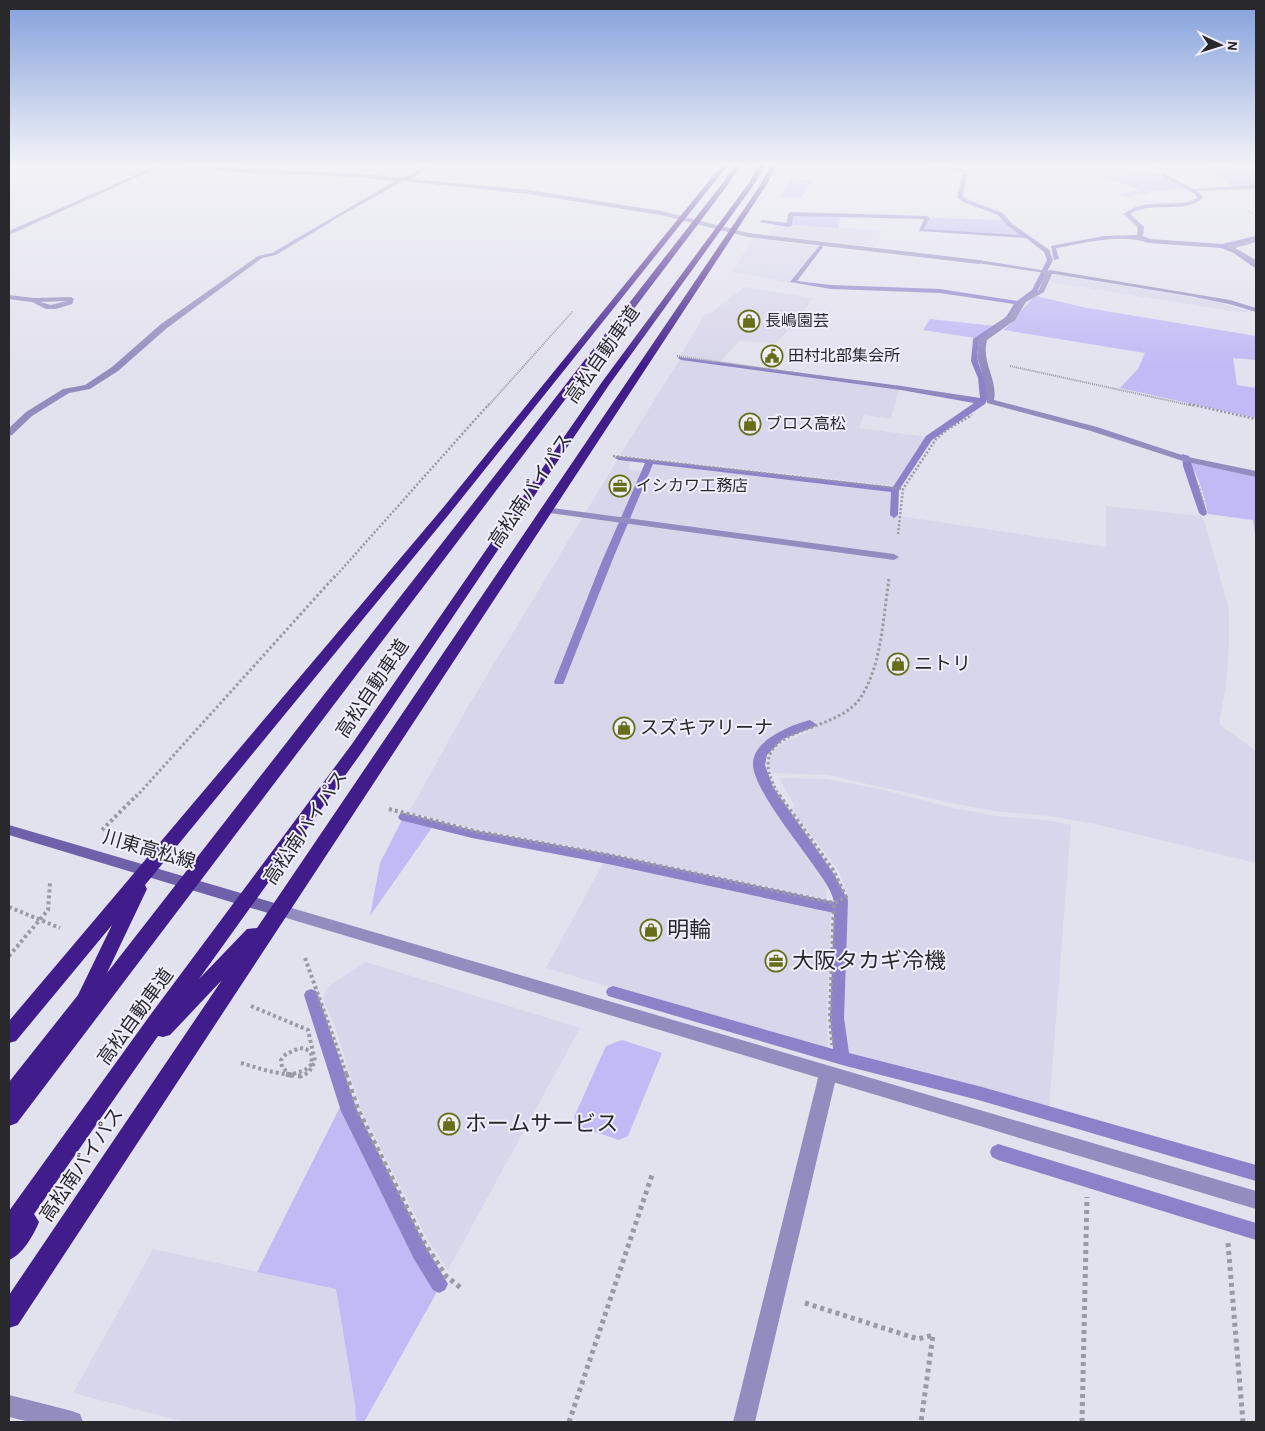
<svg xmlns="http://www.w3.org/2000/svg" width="1265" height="1431" font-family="'Alegreya Sans','Noto Sans JP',sans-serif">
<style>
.built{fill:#d8d6ea;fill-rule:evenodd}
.green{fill:#c1baf5}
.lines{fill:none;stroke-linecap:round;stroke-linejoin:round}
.stream{fill:#8d81c9;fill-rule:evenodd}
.path-far5{stroke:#9a9aa3;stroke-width:1;stroke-dasharray:1 1;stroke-linecap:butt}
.path-far4{stroke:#9a9aa3;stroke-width:2;stroke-dasharray:1 1;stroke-linecap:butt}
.path-far3{stroke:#9a9aa3;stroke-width:2.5;stroke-dasharray:2 2;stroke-linecap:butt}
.path-far2{stroke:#9a9aa3;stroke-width:3;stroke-dasharray:2.5 2.5;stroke-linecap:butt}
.path-far1{stroke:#9a9aa3;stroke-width:4;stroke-dasharray:3 3;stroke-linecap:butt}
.path{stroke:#9a9aa3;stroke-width:5;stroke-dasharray:4 4;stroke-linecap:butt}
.lane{fill:#938cbf;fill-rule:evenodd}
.street{fill:#938cbf;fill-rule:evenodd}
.secondary{fill:#6e61aa;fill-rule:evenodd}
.highway{fill:#411d8b;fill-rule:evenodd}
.labels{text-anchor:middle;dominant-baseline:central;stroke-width:4;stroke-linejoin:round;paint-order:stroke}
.far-poi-label{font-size:16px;fill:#29292d;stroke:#f0eefb;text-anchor:start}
.street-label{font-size:19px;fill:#29292d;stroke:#f0eefb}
.poi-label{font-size:19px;fill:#29292d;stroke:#f0eefb;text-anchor:start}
.near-poi-label{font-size:22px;fill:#29292d;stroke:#f0eefb;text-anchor:start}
</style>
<rect width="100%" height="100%" fill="#e2e1ee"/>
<g class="built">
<path d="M 776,224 L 790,225 L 882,230 L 876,247 L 769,236 Z"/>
<path d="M 753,238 L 787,243 L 819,247 L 791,283 L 732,272 Z"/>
<path d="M 1055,275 L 1211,300 L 1251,312 L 1237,312 L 1050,282 Z"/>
<path d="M 745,287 L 813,298 L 795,324 L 775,343 L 739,341 L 720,362 L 680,356 L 705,314 L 709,314 Z"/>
<path d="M 680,359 L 899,389 L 891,419 L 864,415 L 859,428 L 927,437 L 895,486 L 620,455 Z"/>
<path d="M 618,459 L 631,461 L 629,470 L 644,471 L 629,506 L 633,507 L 652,463 L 894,491 L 892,515 L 1106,547 L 1106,506 L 1201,516 L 1206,526 L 1229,610 L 1229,646 L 1226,685 L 1219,724 L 1256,751 L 1256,863 L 1095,824 L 1049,816 L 994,811 L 952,803 L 828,775 L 772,773 L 768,762 L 770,755 L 785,741 L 811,731 L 804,723 L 775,736 L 764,745 L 756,759 L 757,775 L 762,787 L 825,875 L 827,899 L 609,853 L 476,829 L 409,812 L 463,715 ZM 604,561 L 609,562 L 561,682 L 556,682 Z"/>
<path d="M 779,778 L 827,779 L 883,790 L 948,807 L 996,816 L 1046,820 L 1071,825 L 1049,1109 L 982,1090 L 847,1056 L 842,1018 L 845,900 L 849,899 L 838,870 L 791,809 L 795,806 Z"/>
<path d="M 605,860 L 831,909 L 827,1014 L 828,1051 L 546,968 Z"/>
<path d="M 366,962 L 580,1028 L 448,1270 L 428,1240 L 361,1109 L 334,1023 L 323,999 L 329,986 Z"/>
<path d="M 153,1249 L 336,1289 L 355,1404 L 356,1422 L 185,1422 L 73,1393 Z"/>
</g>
<g class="green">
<path d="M 1206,165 L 1256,171 L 1256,186 L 1235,188 Z"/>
<path d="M 1162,174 L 1186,189 L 1145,191 L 1149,193 L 1128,196 L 1156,203 L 1154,203 L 1117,194 L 1141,190 L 1103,177 Z"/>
<path d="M 791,179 L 812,181 L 801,198 L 780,197 Z"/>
<path d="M 792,214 L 840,216 L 839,228 L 790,225 Z"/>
<path d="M 928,218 L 1004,220 L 1026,237 L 922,230 Z"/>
<path d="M 1036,296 L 1087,308 L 1256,336 L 1256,360 L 1233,358 L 1237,385 L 1256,388 L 1256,418 L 1120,388 L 1138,369 L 1145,353 L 1004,330 C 1016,320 1024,305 1036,296 Z"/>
<path d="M 930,319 L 995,326 L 975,338 L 923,330 Z"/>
<path d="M 1189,462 L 1256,476 L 1256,540 L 1253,520 L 1208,514 C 1204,496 1200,478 1189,462 Z"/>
<path d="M 403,818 L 433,826 L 370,916 L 380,863 Z"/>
<path d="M 622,1040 L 662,1053 L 628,1136 L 619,1140 L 578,1126 L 574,1117 L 606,1046 Z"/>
<path d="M 342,1103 L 344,1114 L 414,1252 L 438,1290 L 364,1422 L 356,1422 L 355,1404 L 336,1289 L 257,1272 Z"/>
</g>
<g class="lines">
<g class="stream">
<path d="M 922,165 L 931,165 L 967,170 L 966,183 L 962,196 L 967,200 L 1002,213 L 1012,224 L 1049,250 L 1053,260 L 1037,292 L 1020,304 L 1010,319 L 979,340 C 979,346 976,355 978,361 C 980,374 994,389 985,404 L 932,440 L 899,490 L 898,515 L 894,518 L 890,515 L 891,492 L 653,464 L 612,561 L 564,682 L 563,684 L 555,684 L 554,682 L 602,561 L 645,463 L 619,460 L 615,458 L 616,456 L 893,487 L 926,436 L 974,403 L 901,390 L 681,360 L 678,358 L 679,357 L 901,386 L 980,398 L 978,378 L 971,361 L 973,339 L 1006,317 L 1014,304 L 940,293 L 831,289 L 790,282 L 820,245 L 823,247 L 797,281 L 831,285 L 940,289 L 1017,301 L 1032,290 L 1047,260 L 1044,252 L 1026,238 L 919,231 L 924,219 L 793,216 L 792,225 L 789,227 L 759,222 L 762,220 L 787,223 L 788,214 L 791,212 L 927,216 L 930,218 L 924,229 L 1020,235 L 1008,226 L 998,215 L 963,202 L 957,197 L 963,172 Z"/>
<path d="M 1163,173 L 1199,192 L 1203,198 C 1183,215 1152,200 1130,214 L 1144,227 L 1143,236 L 1150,239 L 1222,244 L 1256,236 L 1256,240 L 1228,246 L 1238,251 L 1256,264 L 1256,269 L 1234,253 L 1221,248 L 1149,243 C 1120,233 1086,243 1056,248 L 1059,259 L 1054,260 L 1051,246 L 1104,236 L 1137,235 L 1138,227 L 1124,214 C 1146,195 1176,211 1197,198 L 1195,194 L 1161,175 Z"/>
<path d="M 1182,454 L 1189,456 L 1207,513 L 1206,515 L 1203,516 L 1199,513 L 1183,466 Z"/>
<path d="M 810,720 L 816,724 L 814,727 L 783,739 L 767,755 L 765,765 L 773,787 L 834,874 L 848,900 L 844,1018 L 849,1053 L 982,1087 L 1256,1165 L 1256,1181 L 982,1101 L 842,1065 L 608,996 L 606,992 L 608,988 L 613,986 L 833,1049 L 830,1018 L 834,913 L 608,864 L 472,838 L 400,820 L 398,817 L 400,814 L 404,813 L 472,830 L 608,854 L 834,902 C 832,890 821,876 814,866 C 799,844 754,789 753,765 C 752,740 791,725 810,720 Z"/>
<path d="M 311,989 L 316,991 L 318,995 L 357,1110 L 426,1247 L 448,1284 L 445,1290 L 439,1293 L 433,1290 L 414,1259 L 341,1111 L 304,995 L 306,991 Z"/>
<path d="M 998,1144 L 1256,1223 L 1256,1240 L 998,1160 L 992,1157 L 990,1152 L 992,1147 Z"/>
</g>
<g class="path-far5">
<path d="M 920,165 L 968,172 L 968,184 L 963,194 L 965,198 L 1003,213 L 1013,225 L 1051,251"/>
<path d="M 964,165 L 968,172"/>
<path d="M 1149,165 L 1173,178"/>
<path d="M 1177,203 L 1145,205 L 1123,214 L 1138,227 L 1137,238 L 1209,246"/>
<path d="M 1248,211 L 1256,215"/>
<path d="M 1053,248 L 1106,238 L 1137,238"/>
<path d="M 803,271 L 807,265"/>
</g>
<g class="path-far4">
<path d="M 795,282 L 804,270"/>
<path d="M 677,356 L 968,398"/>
<path d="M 1010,366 L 1194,406"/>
<path d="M 488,406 L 573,311"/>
</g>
<g class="path-far3">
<path d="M 1189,404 L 1256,419"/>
<path d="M 613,456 L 903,489"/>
<path d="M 1198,485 L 1206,513"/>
<path d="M 898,534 L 903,489 L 936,439 L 948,429 L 972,415"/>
<path d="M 334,578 L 489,404"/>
</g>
<g class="path-far2">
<path d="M 136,797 L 335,576"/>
<path d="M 780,797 C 734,722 834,739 861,697 C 882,664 883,617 889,579"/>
</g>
<g class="path-far1">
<path d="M 779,795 L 833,870 L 846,897 L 834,903 L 830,1015 L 832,1045"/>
<path d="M 389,809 L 474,831 L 609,855 L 834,903"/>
<path d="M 102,830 L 137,795"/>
<path d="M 9,907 L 60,928"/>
<path d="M 9,956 L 48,910 L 50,883"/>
<path d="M 305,958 L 347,1076"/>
<path d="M 251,1006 L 308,1030 L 315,1061 L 309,1072 L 302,1076"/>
<path d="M 300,1048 L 306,1049 L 311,1053 L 312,1064 L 305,1070 L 290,1075 L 282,1067 L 281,1060 L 286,1054 Z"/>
<path d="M 241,1063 L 268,1071 L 290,1075"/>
<path d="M 290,1075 L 292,1076"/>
</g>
<g class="path">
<path d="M 286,1074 L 290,1075"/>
<path d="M 346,1074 L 358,1110 L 425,1244 L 446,1276 L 461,1288"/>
<path d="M 290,1075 L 301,1076 L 304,1074"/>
<path d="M 1228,1243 L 1243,1422"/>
<path d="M 805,1303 L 918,1339 L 933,1335 L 921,1422"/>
<path d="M 569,1422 L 653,1172"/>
<path d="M 1082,1422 L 1087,1197"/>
</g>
<g class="lane">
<path d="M 1256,185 L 1256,189 L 1193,191 L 1190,189 Z"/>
<path d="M 1256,238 L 1256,242 L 1235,248 L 1256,260 L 1256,265 L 1227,247 Z"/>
<path d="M 979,260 L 1053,272 L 1044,292 L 1026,302 L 1015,320 L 987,340 C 981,363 998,379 994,400 L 1097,427 L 1188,457 L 1256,471 L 1256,477 L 1183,461 L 1091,431 L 987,403 L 986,387 L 977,357 L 979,339 L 1009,316 L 1022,300 L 1039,290 L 1046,273 L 977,263 L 977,261 Z"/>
<path d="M 828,1066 L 834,1069 L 837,1074 L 755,1422 L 733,1422 L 819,1074 L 822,1069 Z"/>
<path d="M 9,1395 L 72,1411 L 80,1414 L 83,1422 L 30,1422 L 9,1417 Z"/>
</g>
<g class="street">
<path d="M 158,165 L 164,165 L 9,235 L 9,231 Z"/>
<path d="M 168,165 L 354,173 L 403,178 C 413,175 422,165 432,165 L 411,179 L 529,190 L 661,211 L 748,233 L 979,260 L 982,262 L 979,264 L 748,237 L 661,215 L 529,194 L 403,181 L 342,215 L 276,255 L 262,258 L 167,328 L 118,371 L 90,389 L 69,393 L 32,416 L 12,435 L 9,436 L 9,428 L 26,412 L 63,389 L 85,385 L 112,367 L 161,324 L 258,256 L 272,253 L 395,181 L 354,177 L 250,173 Z"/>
<path d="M 1050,270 L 1230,300 L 1256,308 L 1256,312 L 1229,304 L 1190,296 L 1048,273 L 1048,271 Z"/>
<path d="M 9,295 L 34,298 L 71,297 L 74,299 L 72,304 L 56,309 L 46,309 L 32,302 L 9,299 ZM 40,302 L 67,301 L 51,305 Z"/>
<path d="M 545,507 L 894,554 L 899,557 L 894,560 L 542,512 L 542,508 Z"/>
<path d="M 278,904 L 1256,1191 L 1256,1209 L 273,914 L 270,910 L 273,906 Z"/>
</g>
<path class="secondary" d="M 9,825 L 278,904 L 283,906 L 286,910 L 283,914 L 278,916 L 9,835 Z"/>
<g class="highway">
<path d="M 722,165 L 728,165 L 450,513 L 145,885 L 147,889 L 107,973 L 725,180 L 734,165 L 740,165 L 730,182 L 17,1123 L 9,1126 L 9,1082 L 78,995 L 112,925 L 16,1041 L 9,1043 L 9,1021 L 442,509 Z"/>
<path d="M 759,165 L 765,165 L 755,183 L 609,385 L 362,752 L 199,979 L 247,929 L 257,928 L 761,184 L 771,165 L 777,165 L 767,184 L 18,1325 L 9,1328 L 9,1295 L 222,980 L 170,1035 L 163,1037 L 158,1036 L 34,1214 L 39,1222 C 33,1236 23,1254 9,1260 L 9,1211 L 151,1014 L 352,744 L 602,382 L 749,183 Z"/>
</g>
</g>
<linearGradient id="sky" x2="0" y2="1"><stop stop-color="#83a0dc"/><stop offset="0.45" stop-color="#f2f2f7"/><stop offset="1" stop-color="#f2f2f7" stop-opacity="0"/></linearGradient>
<rect width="1265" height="365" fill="url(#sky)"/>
<defs>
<g id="shop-ring" transform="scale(1.125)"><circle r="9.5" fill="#f0eefb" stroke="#666f17" stroke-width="1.5"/><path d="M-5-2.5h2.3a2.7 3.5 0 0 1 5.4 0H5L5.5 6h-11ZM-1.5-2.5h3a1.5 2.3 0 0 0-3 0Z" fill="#666f17"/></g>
<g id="civic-ring" transform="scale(1.125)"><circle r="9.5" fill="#f0eefb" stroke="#666f17" stroke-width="1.5"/><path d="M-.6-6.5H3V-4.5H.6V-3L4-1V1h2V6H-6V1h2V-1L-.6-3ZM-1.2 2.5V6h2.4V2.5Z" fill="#666f17"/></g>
<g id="office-ring" transform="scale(1.125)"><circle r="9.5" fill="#f0eefb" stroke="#666f17" stroke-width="1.5"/><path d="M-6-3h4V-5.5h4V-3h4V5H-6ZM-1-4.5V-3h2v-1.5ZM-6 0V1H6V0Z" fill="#666f17"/></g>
</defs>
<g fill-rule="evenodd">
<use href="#shop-ring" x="749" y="321"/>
<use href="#civic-ring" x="772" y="356"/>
<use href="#shop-ring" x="750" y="424"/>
<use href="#office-ring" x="620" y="486"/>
<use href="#shop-ring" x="898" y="664"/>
<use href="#shop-ring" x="624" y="728"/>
<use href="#shop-ring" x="651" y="930"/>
<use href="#office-ring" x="776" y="961"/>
<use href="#shop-ring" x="449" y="1124"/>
</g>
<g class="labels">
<g class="far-poi-label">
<text x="765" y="321">長嶋園芸</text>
<text x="788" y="356">田村北部集会所</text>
<text x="766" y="424">ブロス高松</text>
<text x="636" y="486">イシカワ工務店</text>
</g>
<g class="street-label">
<text transform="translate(603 355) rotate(-55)">高松自動車道</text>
<text transform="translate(531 491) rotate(-56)">高松南バイパス</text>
<text transform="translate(373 689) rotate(-56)">高松自動車道</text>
<text transform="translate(306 828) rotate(-56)">高松南バイパス</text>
<text transform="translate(149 850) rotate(16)">川東高松線</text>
<text transform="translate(136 1017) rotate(-54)">高松自動車道</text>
<text transform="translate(82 1165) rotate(-56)">高松南バイパス</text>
</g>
<g class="poi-label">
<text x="914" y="664">ニトリ</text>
<text x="640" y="728">スズキアリーナ</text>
</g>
<g class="near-poi-label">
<text x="667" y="930">明輪</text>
<text x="792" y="961">大阪タカギ冷機</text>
<text x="465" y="1124">ホームサービス</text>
</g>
</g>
<rect width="1265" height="1431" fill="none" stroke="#29292d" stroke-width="20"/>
<g transform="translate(1220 45) rotate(94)" stroke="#f0eefb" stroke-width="4" paint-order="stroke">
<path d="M0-4L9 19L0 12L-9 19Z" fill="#29292d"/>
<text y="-8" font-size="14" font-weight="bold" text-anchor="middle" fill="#29292d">N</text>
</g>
</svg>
